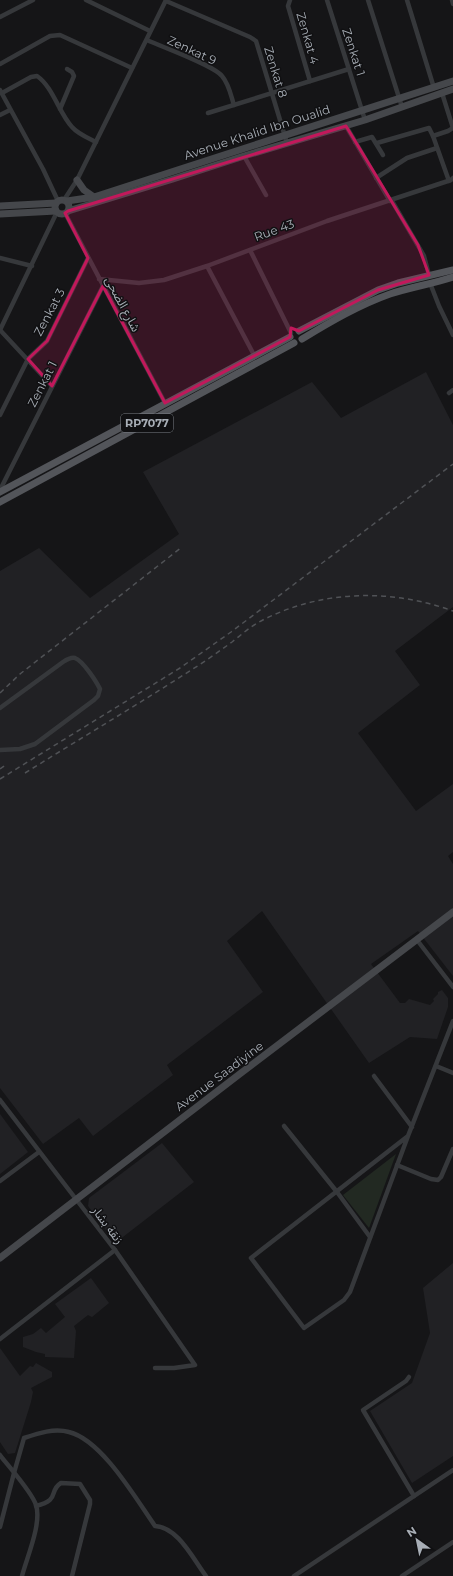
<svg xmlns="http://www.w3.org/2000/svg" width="453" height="1576" font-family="Montserrat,'Noto Sans Arabic',sans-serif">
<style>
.built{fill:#212124}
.green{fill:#222922}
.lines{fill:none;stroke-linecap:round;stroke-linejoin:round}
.minor{stroke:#36383b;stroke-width:4.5}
.secondary{stroke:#45474b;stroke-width:7}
.primary{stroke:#53555a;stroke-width:7}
.rail{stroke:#505256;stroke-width:1.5;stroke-dasharray:5 4;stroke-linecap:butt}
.marked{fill:#c2185b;fill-opacity:0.2;stroke:#c2185b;stroke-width:3;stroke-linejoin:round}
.labels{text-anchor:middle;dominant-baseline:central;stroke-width:3;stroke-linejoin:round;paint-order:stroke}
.shield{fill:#101012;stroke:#7a7f85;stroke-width:1}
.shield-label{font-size:11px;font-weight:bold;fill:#a8aeb6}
.street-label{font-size:12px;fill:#a8aeb6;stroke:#101012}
</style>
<rect width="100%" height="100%" fill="#151517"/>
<g class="built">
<path d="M 426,372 L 453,425 L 453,607 L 395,651 L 420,685 L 358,733 L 416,811 L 453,784 L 453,852 L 448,856 L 453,864 L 453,976 L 418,931 L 371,964 L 400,1003 L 405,1003 L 409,999 L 430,1005 L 434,1001 L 433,999 L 438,994 L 438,992 L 442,990 L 448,998 L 448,1007 L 437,1039 L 410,1037 L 369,1063 L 262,911 L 227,941 L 263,992 L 167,1065 L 173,1075 L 93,1136 L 79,1118 L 43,1144 L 0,1088 L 0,571 L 39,548 L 90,598 L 179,534 L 143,472 L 312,382 L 341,418 Z"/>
<path d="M 0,1114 L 28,1152 L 0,1174 Z"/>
<path d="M 162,1143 L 194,1182 L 119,1240 L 112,1238 L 88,1206 L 89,1198 Z"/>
<path d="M 453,1263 L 453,1456 L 412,1483 L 370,1411 L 412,1383 L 430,1333 L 423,1288 Z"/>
<path d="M 91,1278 L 109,1303 L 92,1317 L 88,1315 L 74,1326 L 76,1331 L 74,1358 L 45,1357 L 45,1354 L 36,1352 L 23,1347 L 23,1337 L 33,1334 L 41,1328 L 46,1333 L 65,1317 L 55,1304 Z"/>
<path d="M 0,1348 L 20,1376 L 30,1366 L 33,1367 L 36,1363 L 52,1372 L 52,1377 L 31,1388 L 33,1392 L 31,1402 L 15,1453 L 8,1454 L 0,1442 Z"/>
</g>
<path class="green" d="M 396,1154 L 369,1228 L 343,1195 Z"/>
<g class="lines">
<g class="minor">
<path d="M 86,0 L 150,31"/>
<path d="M 290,0 L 288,6 L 310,81"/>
<path d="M 327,0 L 365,120"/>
<path d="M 368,0 L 402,107"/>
<path d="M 407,0 L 434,88"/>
<path d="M 452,0 L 453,4"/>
<path d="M 166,1 L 250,37 L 256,41 L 287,143"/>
<path d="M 0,17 L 33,0"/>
<path d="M 147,40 C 162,47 213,65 222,76 C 229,84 231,96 234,105"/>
<path d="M 0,64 L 50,36 L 60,35 L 132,68"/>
<path d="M 0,90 L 43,169 L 58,201"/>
<path d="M 2,93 L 31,77 L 37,76 C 53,87 59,113 72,127 C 78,134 88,138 96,142"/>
<path d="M 60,109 L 74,76 L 72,72 L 67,69"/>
<path d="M 208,113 L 349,69"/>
<path d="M 0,115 L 10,110"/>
<path d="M 346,126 L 390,201"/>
<path d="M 433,136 L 448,131 L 453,128 L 442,93"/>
<path d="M 355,142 L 372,137 L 383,155"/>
<path d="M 377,143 L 429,128 L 433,136 L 449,181"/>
<path d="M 244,156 L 266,195"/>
<path d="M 376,178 L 407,158 L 437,148"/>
<path d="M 64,200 L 77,180 L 166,0"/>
<path d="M 392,201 L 424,256 L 429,275"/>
<path d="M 65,213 L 165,403"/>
<path d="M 250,250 L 291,333"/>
<path d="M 0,258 L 32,266"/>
<path d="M 207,266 L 254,355"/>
<path d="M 99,279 L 139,283 L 164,280 L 207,266 L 327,221 L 451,180 L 453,178"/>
<path d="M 430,283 L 439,306 L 453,335"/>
<path d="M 0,330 L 57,212"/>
<path d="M 0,330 L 52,386"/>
<path d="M 449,393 L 453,390"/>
<path d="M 0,415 L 28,359 L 47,341 L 88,258"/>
<path d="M 0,490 L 103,286"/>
<path d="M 0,708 L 63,662 C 66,660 71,657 75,658 C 83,661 96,681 100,689 L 98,696 L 94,700 L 35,744 L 20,749 L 0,750"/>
<path d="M 417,940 L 453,987"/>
<path d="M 436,1066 L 453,1073"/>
<path d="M 374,1076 L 412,1127"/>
<path d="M 0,1100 L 115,1250 L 195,1365 L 174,1368 L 155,1368"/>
<path d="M 284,1126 L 337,1192 L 370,1237"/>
<path d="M 408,1136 L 251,1258 L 304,1328 L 344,1300 L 350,1292 L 408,1136 L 453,1021"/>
<path d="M 397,1165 L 431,1179 L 438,1180 L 441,1177 L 453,1149"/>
<path d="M 0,1181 L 39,1152"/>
<path d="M 0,1339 L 115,1250"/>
<path d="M 409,1377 L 406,1381 L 363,1410 L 414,1496"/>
<path d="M 0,1455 C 9,1467 32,1492 36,1505 C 42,1523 27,1557 22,1576"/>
<path d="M 36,1506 C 61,1500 48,1491 61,1483 L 80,1484 L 90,1500 L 90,1504 L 72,1576"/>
<path d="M 0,1527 L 14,1473 L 24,1438 C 39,1433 54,1428 69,1432 C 102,1440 136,1499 155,1526 C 178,1527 193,1559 206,1576"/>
<path d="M 294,1576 L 453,1470"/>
<path d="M 402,1576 L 453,1542"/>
</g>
<g class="secondary">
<path d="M 77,180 L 84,190 L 94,197"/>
<circle cx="62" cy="207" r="7"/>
<path d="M 67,201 L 94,197 L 453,81"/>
<path d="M 0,206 L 56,203"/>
<path d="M 68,211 L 173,179 L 244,156 L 365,120 L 453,89"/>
<path d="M 0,214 L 56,211"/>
<path d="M 0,1258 L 241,1073 L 453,912"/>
</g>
<g class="primary">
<path d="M 299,331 L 378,290 L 398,283 L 453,270"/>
<path d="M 302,339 C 330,322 359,305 390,294 C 411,287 432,284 453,277"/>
<path d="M 0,492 L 290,337"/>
<path d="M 0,502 L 294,343"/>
</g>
<g class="rail">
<path d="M 0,693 L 20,674 L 182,547"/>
<path d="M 0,769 L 7,764"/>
<path d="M 25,773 C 78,740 132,708 185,674 C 201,664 217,653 232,642 C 241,635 250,627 259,622 C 319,590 390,588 453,611"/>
<path d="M 0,779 L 180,668 L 231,632 L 453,464"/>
</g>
</g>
<path class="marked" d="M 346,126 L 418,245 L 429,275 L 378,290 L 299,331 L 291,328 L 290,337 L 165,403 L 103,286 L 52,386 L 28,359 L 47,341 L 88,258 L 65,213 L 68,211 Z"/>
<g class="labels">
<rect class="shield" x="121" y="414" width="52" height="18" rx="3"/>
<g class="shield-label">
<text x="147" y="423">RP7077</text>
</g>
<g class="street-label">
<text transform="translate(308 38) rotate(74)">Zenkat 4</text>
<text transform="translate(192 50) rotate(25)">Zenkat 9</text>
<text transform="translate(354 52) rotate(72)">Zenkat 1</text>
<text transform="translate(276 72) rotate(73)">Zenkat 8</text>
<text transform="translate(257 132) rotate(-18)">Avenue Khalid Ibn Oualid</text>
<text transform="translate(274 230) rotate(-20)">Rue 43</text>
<text transform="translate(123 304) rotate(62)">شارع الضحى</text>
<text transform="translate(49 312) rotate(-62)">Zenkat 3</text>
<text transform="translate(42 384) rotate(-63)">Zenkat 1</text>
<text transform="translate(219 1076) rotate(-37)">Avenue Saadiyine</text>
<text transform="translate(108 1225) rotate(53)">زنقة بشار</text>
</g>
</g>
<g transform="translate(417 1540) rotate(327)" stroke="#101012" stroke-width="3" paint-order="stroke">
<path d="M0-3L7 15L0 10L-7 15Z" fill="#a8aeb6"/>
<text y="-6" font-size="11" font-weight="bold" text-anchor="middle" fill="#a8aeb6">N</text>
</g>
</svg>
